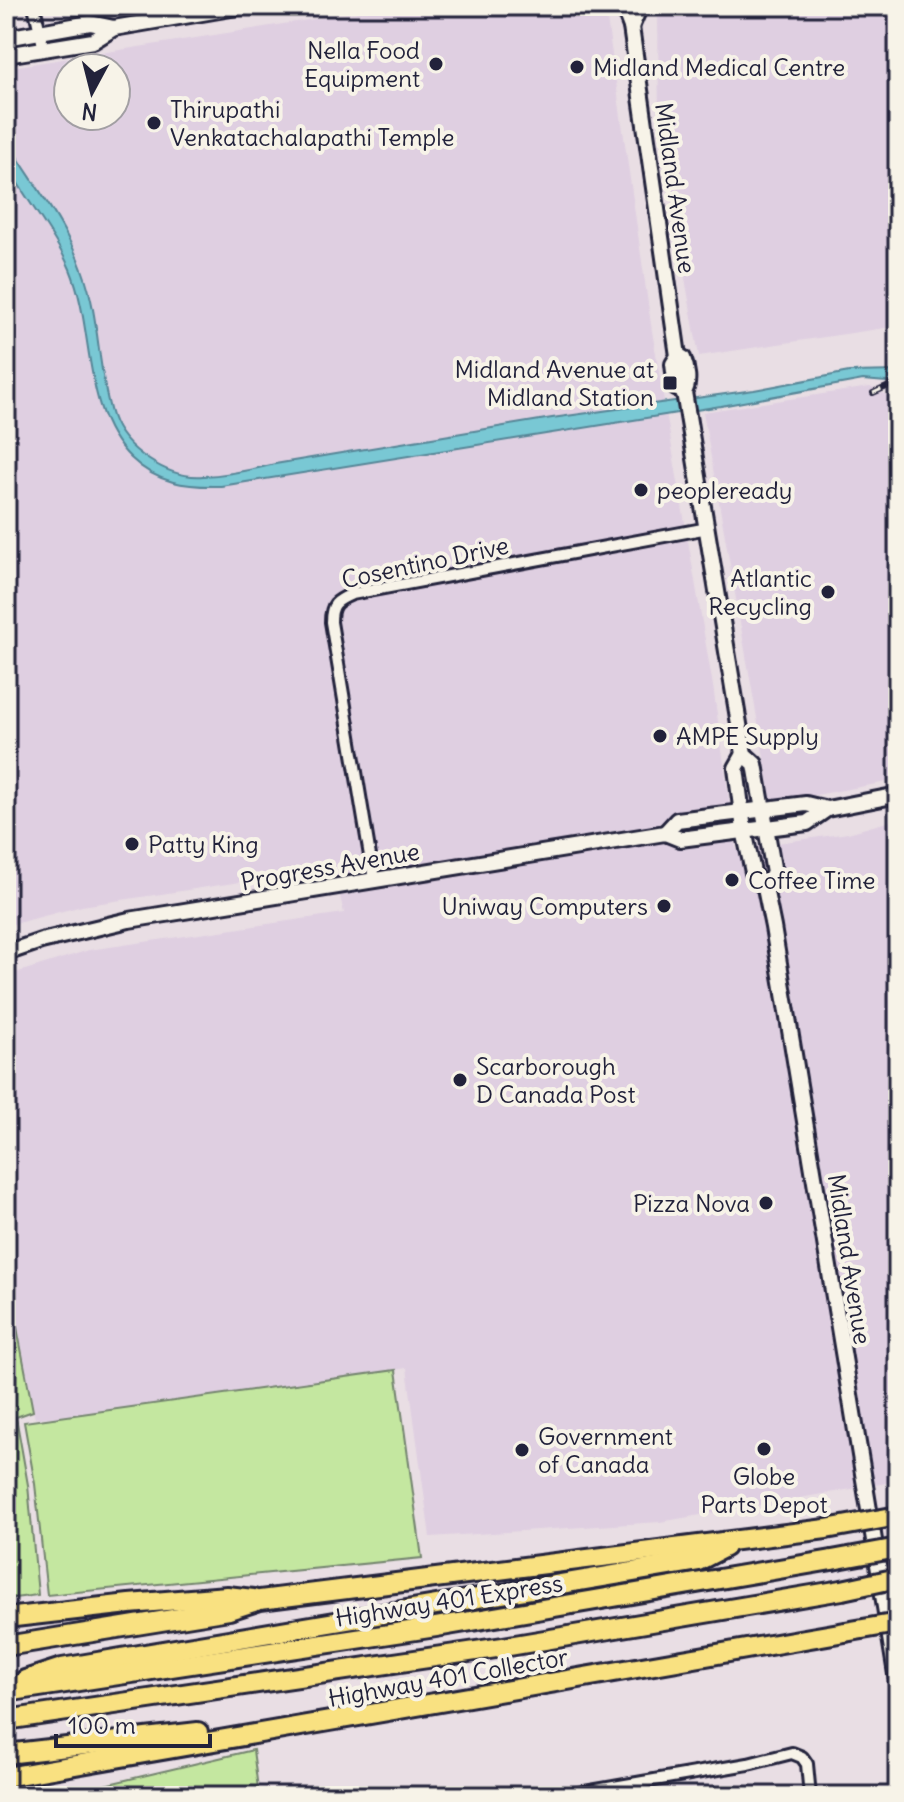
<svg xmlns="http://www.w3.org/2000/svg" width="904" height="1802" font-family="Delius,sans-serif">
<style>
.built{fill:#dfcfe1;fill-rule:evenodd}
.green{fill:#c4e7a0;stroke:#73846e;stroke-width:2}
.water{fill:#79c8d4;stroke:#568697;stroke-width:2}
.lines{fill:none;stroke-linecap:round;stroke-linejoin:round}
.street-casing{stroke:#22223b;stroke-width:16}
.secondary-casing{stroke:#22223b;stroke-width:20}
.highway-casing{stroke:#22223b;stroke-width:24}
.street{stroke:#f7f3e8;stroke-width:10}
.secondary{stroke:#f7f3e8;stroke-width:14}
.highway{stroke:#f9e181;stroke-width:18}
.rail-casing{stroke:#22223b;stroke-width:6}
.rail{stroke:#f7f3e8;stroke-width:3;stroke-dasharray:9;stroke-linecap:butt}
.highway-bridge-casing{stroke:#22223b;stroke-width:24;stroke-linecap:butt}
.highway-bridge{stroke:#f9e181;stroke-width:18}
.poi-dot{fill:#22223b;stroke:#f7f3e8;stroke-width:3}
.labels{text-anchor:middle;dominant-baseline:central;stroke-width:8;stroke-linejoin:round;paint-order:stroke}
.poi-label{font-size:24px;fill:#22223b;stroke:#f7f3e8;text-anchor:start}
.street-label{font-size:24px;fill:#22223b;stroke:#f7f3e8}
</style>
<rect width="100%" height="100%" fill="#e9dee4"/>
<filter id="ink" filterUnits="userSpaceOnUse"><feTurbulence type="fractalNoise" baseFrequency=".0125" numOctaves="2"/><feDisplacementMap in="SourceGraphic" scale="16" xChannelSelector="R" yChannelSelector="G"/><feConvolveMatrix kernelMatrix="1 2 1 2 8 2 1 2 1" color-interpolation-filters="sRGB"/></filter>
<g filter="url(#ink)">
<g class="built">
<path d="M 397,6 L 605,6 L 652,331 L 713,686 L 736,849 L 848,833 L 898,819 L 898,1481 L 660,1522 L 430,1537 L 407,1368 L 76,1416 L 35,1418 L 33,1411 L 6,1270 L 6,976 L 89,950 L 344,913 L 333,868 L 82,906 L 6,926 L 6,68 ZM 68,68 L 116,68 L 116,116 L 68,116 Z"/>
<path d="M 658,6 L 898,6 L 898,326 L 699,356 L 659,134 Z"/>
<path d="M 870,387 L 898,400 L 898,780 L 772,803 L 703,412 Z"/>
</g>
<g class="green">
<path d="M 6,1270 L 33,1411 L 16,1417 L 28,1485 L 38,1595 L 6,1599 Z"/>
<path d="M 396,1370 L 422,1558 L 47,1595 L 35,1484 L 24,1422 Z"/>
<path d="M 253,1750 L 259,1796 L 57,1796 L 62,1795 Z"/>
</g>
<path class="water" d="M 6,139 C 32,182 66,224 83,272 C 100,318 97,369 112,416 C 123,449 168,479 203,476 C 228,475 251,470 275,464 L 552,418 L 754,390 L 849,372 L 898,371 L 898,383 L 863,380 L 721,406 L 221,486 C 185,487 157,483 131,458 C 81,410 95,329 70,269 C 57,239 36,213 19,185 C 15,178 9,171 7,164 C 4,157 6,147 6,139 Z"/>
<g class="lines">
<g class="street-casing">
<g id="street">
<path d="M 34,6 L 44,50"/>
<path d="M 374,880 L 331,622 C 331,604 336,601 352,594 L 708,528"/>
<path d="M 561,1796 L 748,1764 L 792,1753 L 802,1757 L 807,1764 L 810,1796"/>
</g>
</g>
<g class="secondary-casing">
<g id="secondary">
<path d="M 623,6 L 631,27 L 678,356 L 673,364 L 676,388 L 684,392"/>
<path d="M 631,27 L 640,6"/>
<path d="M 6,38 L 90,23 L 114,28 L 243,6"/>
<path d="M 6,55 L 93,41 L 114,28"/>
<path d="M 678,356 L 683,358 C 687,368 690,383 684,392 L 744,754 L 755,764 L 774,873 L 765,888"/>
<path d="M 744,754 L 736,768 L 744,830 L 754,877 L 765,888 L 773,927 L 898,1686"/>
<path d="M 665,833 L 677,820 L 806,804 L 827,809"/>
<path d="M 6,953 L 41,941 L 129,920 L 665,833 L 680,839 L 807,823 L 827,809 L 898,795"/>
</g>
</g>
<g class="highway-casing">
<g id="highway">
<path d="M 6,1618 L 129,1604 L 227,1596 L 253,1599"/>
<path d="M 6,1646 L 229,1610 L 260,1600 L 826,1529"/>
<path d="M 25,1680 L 62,1668 L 698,1561 L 725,1547"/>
<path d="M 6,1692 L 436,1627 L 832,1560"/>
<path d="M 6,1720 L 503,1647 L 842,1590"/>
<path d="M 6,1754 L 198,1732"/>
<path d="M 6,1777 L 845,1632"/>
</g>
</g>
<use href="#street" class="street"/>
<use href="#secondary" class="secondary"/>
<use href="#highway" class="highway"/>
<g class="rail-casing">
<path id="rail" d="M 873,393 L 898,382"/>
</g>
<use href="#rail" class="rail"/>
<g class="highway-bridge-casing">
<g id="highway-bridge">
<path d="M 826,1529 L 898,1516"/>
<path d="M 832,1560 L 898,1548"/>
<path d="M 842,1590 L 898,1578"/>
<path d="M 845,1632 L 898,1623"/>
</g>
</g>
<use href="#highway-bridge" class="highway-bridge"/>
</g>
</g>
<g class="poi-dot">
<circle cx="436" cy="64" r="8"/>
<circle cx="577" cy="67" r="8"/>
<circle cx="154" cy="123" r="8"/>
<rect x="662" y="375" width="16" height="16" rx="4"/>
<circle cx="641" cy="490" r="8"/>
<circle cx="828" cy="592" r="8"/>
<circle cx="660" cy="736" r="8"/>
<circle cx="132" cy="844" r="8"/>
<circle cx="732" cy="880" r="8"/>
<circle cx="664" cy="906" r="8"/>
<circle cx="460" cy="1080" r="8"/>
<circle cx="766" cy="1203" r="8"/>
<circle cx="764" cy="1449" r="8"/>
<circle cx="522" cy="1450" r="8"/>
</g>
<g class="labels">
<g class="poi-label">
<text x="420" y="50" text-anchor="end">Nella Food<tspan x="420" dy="28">Equipment</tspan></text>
<text x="593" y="67">Midland Medical Centre</text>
<text x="170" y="109">Thirupathi<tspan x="170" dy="28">Venkatachalapathi Temple</tspan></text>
<text x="654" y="369" text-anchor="end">Midland Avenue at<tspan x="654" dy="28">Midland Station</tspan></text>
<text x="657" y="490">peopleready</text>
<text x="812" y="578" text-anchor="end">Atlantic<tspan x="812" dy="28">Recycling</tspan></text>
<text x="676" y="736">AMPE Supply</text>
<text x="148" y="844">Patty King</text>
<text x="748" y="880">Coffee Time</text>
<text x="648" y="906" text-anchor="end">Uniway Computers</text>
<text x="476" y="1066">Scarborough<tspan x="476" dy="28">D Canada Post</tspan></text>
<text x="750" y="1203" text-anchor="end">Pizza Nova</text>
<text x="538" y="1436">Government<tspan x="538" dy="28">of Canada</tspan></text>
<text x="764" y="1476" text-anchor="middle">Globe<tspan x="764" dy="28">Parts Depot</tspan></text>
</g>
<g class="street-label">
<text transform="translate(676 188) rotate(82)">Midland Avenue</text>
<text transform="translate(425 562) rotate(-12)">Cosentino Drive</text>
<text transform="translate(330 866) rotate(-10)">Progress Avenue</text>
<text transform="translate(850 1259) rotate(81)">Midland Avenue</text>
<text transform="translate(449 1600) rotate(-9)">Highway 401 Express</text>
<text transform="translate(448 1677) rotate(-10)">Highway 401 Collector</text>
</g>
</g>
<rect width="904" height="1802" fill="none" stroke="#f7f3e8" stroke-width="32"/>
<rect x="16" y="16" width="872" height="1770" fill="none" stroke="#22223b" stroke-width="3" filter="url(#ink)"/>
<g transform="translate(92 92) rotate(187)"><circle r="38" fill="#f7f3e8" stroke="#a29fa3" stroke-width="2"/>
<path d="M0-6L14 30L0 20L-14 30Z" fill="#22223b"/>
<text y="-12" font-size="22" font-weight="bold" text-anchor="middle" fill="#22223b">N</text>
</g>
<path d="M56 1734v12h154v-12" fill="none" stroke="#22223b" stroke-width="4"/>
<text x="68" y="1734" font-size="24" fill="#22223b" stroke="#f7f3e8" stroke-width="6" paint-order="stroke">100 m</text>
</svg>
